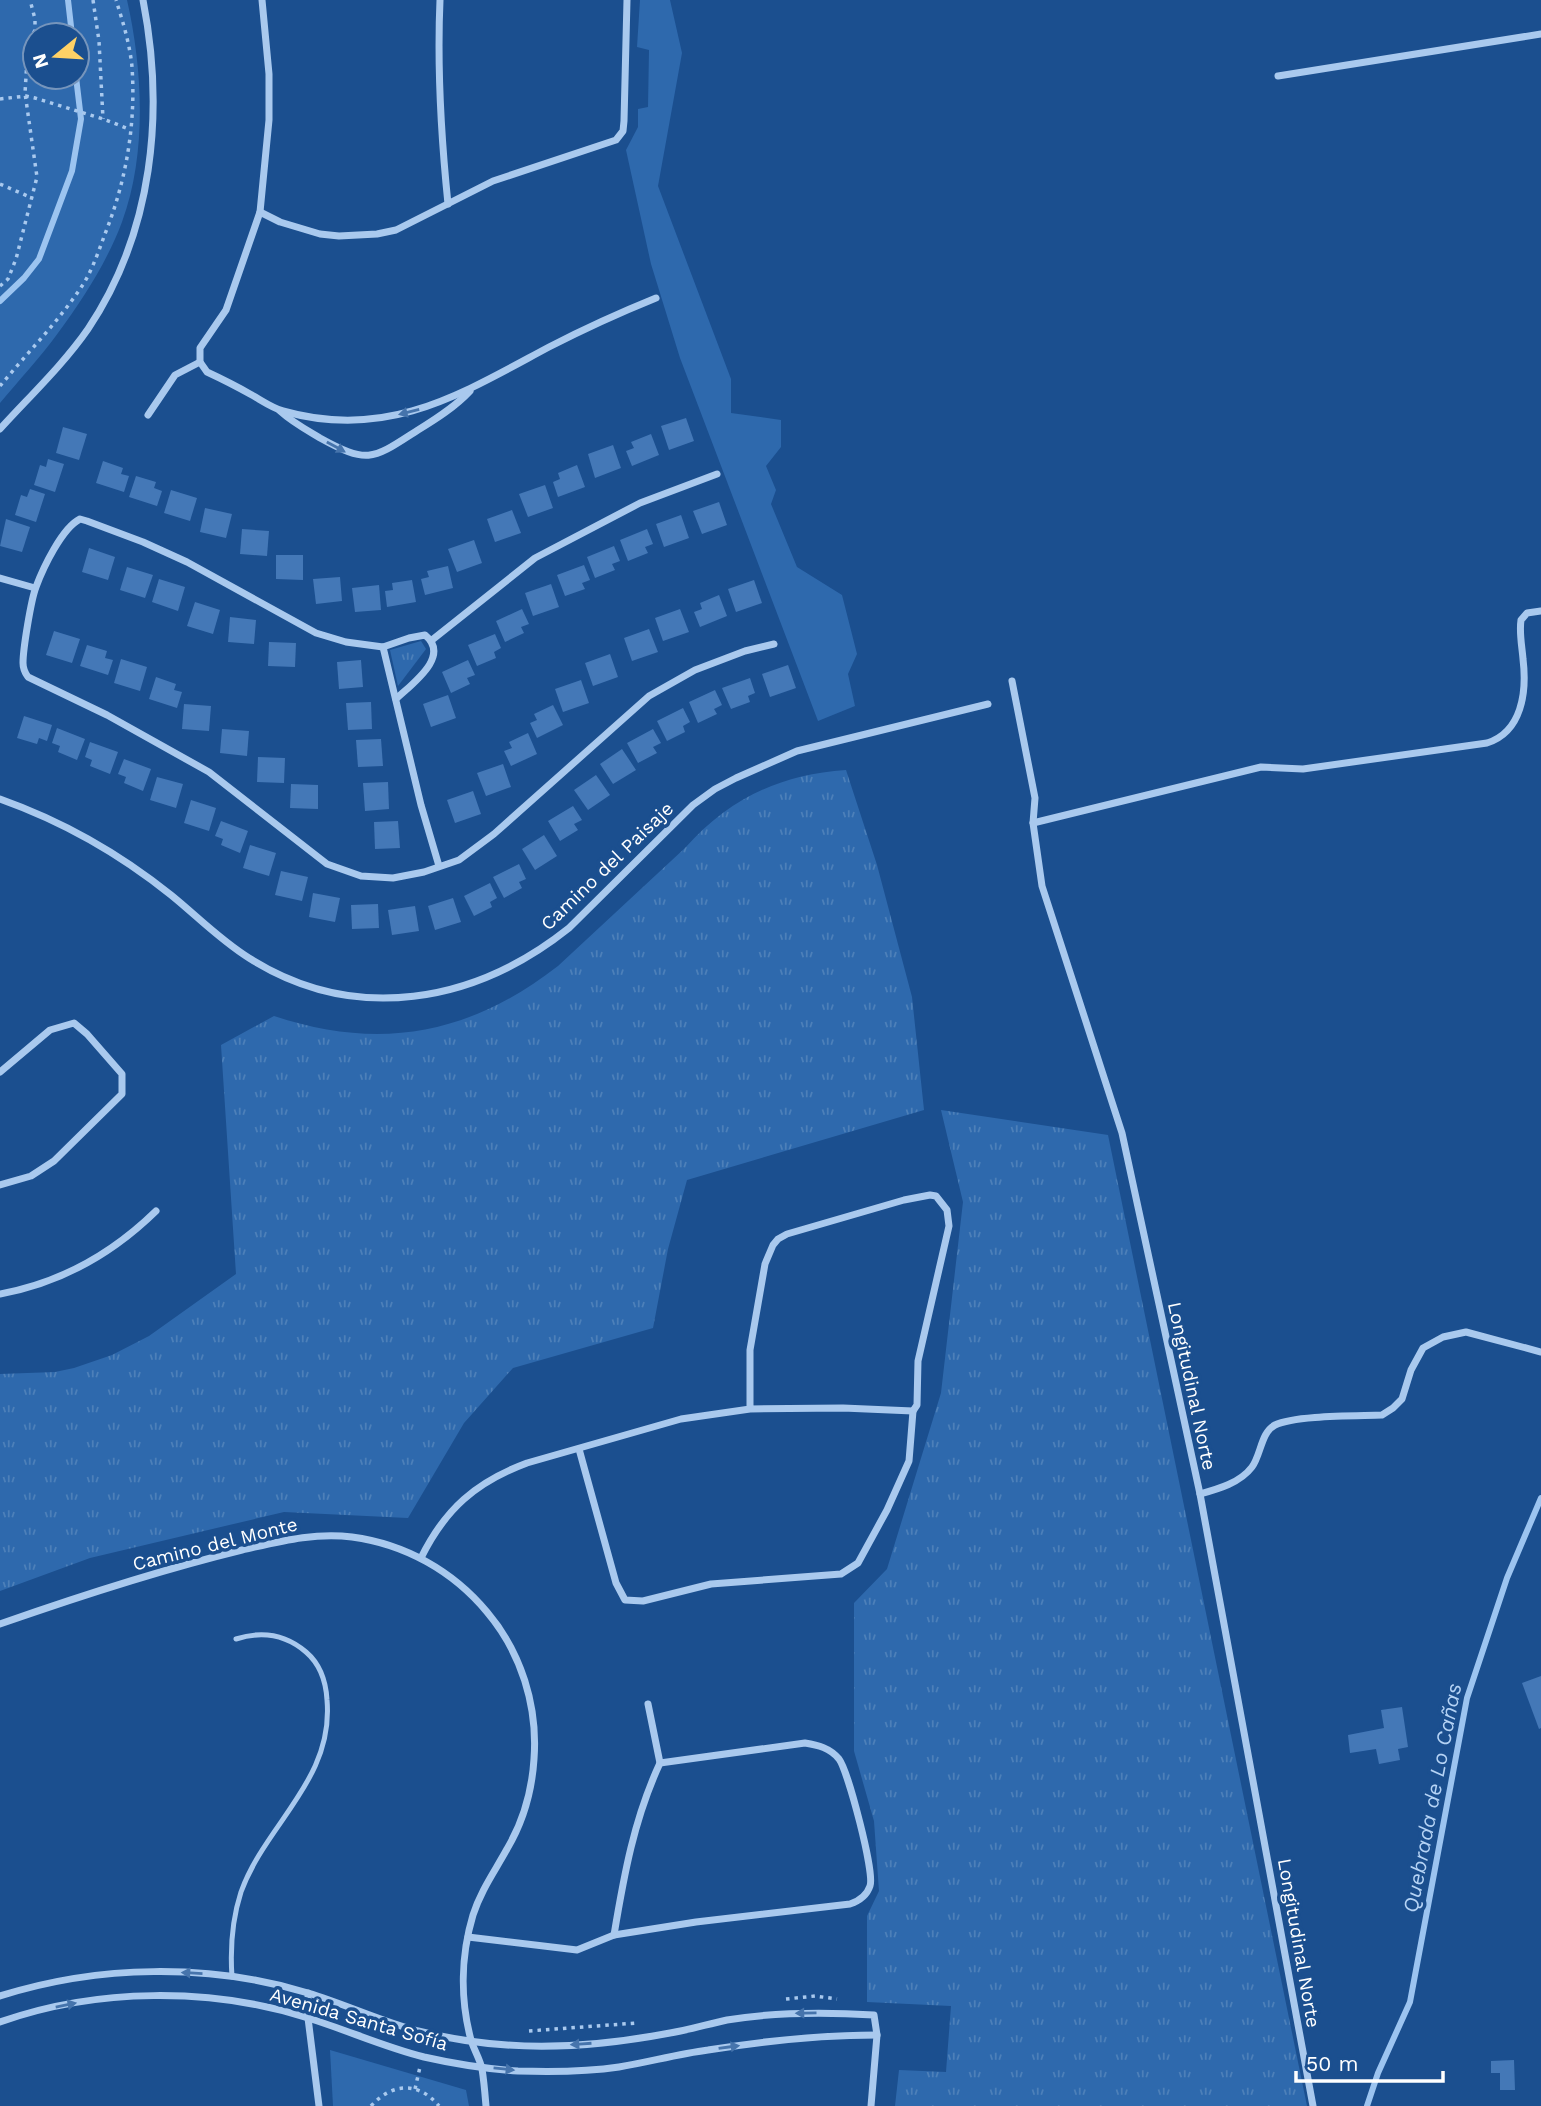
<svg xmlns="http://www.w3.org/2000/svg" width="1541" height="2106" font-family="'Work Sans',sans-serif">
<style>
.grass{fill:url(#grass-tufts)}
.park{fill:#2e69ad;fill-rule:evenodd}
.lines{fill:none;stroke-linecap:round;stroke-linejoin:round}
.stream{stroke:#9cc4f0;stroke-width:6}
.building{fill:#4478b7}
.path{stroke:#a9c9ee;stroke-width:3.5;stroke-dasharray:3.5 5;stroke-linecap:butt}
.lane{stroke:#a9c9ee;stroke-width:5}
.street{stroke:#a9c9ee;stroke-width:7}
.oneway{fill:#4674ac}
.labels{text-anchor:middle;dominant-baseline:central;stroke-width:7;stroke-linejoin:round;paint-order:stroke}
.street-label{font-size:19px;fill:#fff;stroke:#1b4f8f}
.water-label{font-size:21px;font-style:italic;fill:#b5d3f5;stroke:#1b4f8f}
</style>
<defs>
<pattern id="grass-tufts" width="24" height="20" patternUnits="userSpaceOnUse" patternTransform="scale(1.75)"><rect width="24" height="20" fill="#2e69ad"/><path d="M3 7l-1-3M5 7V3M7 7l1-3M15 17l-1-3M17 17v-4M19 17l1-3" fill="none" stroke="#4d80b9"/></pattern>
</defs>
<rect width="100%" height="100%" fill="#1b4f8f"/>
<g class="grass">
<path d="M 421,641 L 426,649 L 398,686 L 390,650 Z"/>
<path d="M 846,770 L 877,865 L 912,997 L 924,1110 L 687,1180 L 668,1249 L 653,1328 L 513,1368 L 464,1423 L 408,1518 L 284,1512 L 90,1558 L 0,1591 L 0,1374 L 55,1372 L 74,1368 L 112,1355 L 149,1336 L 236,1274 L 221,1045 L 274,1016 C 380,1051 469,1035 558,966 L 685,848 C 730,798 779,775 846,770 Z"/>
<path d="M 941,1110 L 1108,1135 L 1307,2106 L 895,2106 L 899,2070 L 946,2072 L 951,2006 L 867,2002 L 867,1916 L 879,1891 L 874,1821 L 854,1751 L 854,1603 L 887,1569 L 941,1393 L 963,1202 Z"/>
</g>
<g class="park">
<path d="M 0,0 L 127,0 C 143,70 147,154 122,222 C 107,262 83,299 58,333 C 40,358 19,380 0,403 ZM 77,35 L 77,77 L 35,77 L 35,35 Z"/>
<path d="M 640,0 L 670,0 L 682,53 L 658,186 L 731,379 L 731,413 L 781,420 L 781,447 L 766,466 L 776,490 L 771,504 L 797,567 L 842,595 L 857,654 L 848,674 L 855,706 L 818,721 L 680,358 L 651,264 L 626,150 L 638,127 L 638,109 L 648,107 L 649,50 L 637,47 Z"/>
<path d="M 330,2050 L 466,2090 L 469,2106 L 333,2106 Z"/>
</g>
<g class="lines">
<g class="stream">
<path d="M 68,0 L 72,35"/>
<path d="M 0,301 L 24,278 L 39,259 L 72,171 L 81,119 L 76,77"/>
<path d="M 1367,2106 L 1378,2073 L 1410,2002 L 1467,1698 L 1507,1578 L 1541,1498"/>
</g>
</g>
<g class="building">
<path d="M 686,418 L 694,441 L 669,450 L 661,426 Z"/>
<path d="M 63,427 L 87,434 L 79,460 L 56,453 Z"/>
<path d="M 651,434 L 659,455 L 632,466 L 626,451 L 634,448 L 631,442 Z"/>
<path d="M 613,445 L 621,468 L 595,478 L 588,454 Z"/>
<path d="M 48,459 L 64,464 L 55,492 L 34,485 L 40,465 L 46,467 Z"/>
<path d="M 103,461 L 123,468 L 121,474 L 129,476 L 124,492 L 96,483 Z"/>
<path d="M 577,465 L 585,487 L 558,497 L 553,482 L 560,479 L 558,473 Z"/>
<path d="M 136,476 L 156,482 L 154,488 L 162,491 L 157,506 L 129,497 Z"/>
<path d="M 545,485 L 553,508 L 528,517 L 519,494 Z"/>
<path d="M 30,489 L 45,494 L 36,522 L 15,515 L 21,495 L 27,497 Z"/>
<path d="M 171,490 L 197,498 L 190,521 L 164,513 Z"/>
<path d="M 719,502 L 727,525 L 702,534 L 693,511 Z"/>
<path d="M 205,508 L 232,514 L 226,538 L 200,532 Z"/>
<path d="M 512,510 L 521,533 L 495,542 L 487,519 Z"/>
<path d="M 681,515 L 689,538 L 664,547 L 656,524 Z"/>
<path d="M 6,519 L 30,527 L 22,552 L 0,546 Z"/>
<path d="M 242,529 L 269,531 L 267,556 L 240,554 Z"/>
<path d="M 647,529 L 653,544 L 645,547 L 648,553 L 628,561 L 620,540 Z"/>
<path d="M 474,540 L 482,563 L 457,572 L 448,549 Z"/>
<path d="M 614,546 L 620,561 L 612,564 L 615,570 L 595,578 L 587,557 Z"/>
<path d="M 89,548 L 115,557 L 108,580 L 82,572 Z"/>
<path d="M 276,555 L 303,555 L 303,580 L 276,579 Z"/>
<path d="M 584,565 L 590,580 L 582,583 L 585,589 L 565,596 L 557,575 Z"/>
<path d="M 448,566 L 453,588 L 425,595 L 421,579 L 429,577 L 427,571 Z"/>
<path d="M 127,567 L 153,575 L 145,598 L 120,590 Z"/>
<path d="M 340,577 L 342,601 L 316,604 L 313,579 Z"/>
<path d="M 159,579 L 185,587 L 178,611 L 152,602 Z"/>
<path d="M 412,580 L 416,602 L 387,607 L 385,591 L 393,590 L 392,583 Z"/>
<path d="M 754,580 L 762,603 L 736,612 L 728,589 Z"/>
<path d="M 551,584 L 559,607 L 533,616 L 525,593 Z"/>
<path d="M 379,585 L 381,610 L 355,612 L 352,588 Z"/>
<path d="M 719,595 L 727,616 L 700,627 L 694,612 L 702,609 L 700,603 Z"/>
<path d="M 195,602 L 220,610 L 213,634 L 187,626 Z"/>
<path d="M 522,609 L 529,624 L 521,627 L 524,633 L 505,642 L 496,621 Z"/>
<path d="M 680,609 L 689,632 L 663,641 L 655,618 Z"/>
<path d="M 230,617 L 256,620 L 254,644 L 228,642 Z"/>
<path d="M 649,629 L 658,652 L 632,661 L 624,638 Z"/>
<path d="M 54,631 L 80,639 L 72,663 L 46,655 Z"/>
<path d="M 495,634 L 501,648 L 494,652 L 496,658 L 477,666 L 468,645 Z"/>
<path d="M 269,642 L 296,643 L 295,667 L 268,666 Z"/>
<path d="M 87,645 L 107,651 L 105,658 L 113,660 L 108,675 L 80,666 Z"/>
<path d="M 610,654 L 618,677 L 593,686 L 585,663 Z"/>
<path d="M 121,659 L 147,667 L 140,691 L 114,683 Z"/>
<path d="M 361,660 L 363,687 L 339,689 L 337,662 Z"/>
<path d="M 468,660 L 475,675 L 467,678 L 470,684 L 451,693 L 442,672 Z"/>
<path d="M 788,665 L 796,688 L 770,697 L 762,674 Z"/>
<path d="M 156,677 L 176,684 L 174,690 L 182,692 L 177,708 L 149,699 Z"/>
<path d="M 750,678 L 755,693 L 748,696 L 750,702 L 731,709 L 722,688 Z"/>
<path d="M 581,680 L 589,703 L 563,712 L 555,689 Z"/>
<path d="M 715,690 L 722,705 L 714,709 L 717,714 L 698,723 L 689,702 Z"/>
<path d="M 448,695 L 456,718 L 431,727 L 423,704 Z"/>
<path d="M 371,702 L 372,729 L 348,730 L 346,703 Z"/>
<path d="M 184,704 L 211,706 L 209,731 L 182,729 Z"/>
<path d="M 553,705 L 563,725 L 537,738 L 530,723 L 537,720 L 534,714 Z"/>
<path d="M 683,708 L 690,722 L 683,726 L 685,732 L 667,741 L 657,721 Z"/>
<path d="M 24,716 L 52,725 L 47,741 L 39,738 L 37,744 L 17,738 Z"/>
<path d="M 57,728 L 85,739 L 77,760 L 58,752 L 60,746 L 52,743 Z"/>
<path d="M 222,729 L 249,731 L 247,756 L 220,753 Z"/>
<path d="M 653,729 L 661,743 L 653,747 L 657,753 L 638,763 L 627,743 Z"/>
<path d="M 528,733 L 537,754 L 511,766 L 504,751 L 512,748 L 509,742 Z"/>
<path d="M 381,739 L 383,766 L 358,767 L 356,740 Z"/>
<path d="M 90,742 L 118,752 L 110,774 L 90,766 L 92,760 L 85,757 Z"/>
<path d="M 622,749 L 636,770 L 613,784 L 600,764 Z"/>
<path d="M 258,757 L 285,758 L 284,783 L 257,782 Z"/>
<path d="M 124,759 L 151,769 L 143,791 L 124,783 L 126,777 L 118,774 Z"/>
<path d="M 503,764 L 511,787 L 486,796 L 477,773 Z"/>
<path d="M 596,775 L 610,795 L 588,810 L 574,790 Z"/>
<path d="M 157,777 L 183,784 L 176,808 L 150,800 Z"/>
<path d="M 388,782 L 389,809 L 365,811 L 363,783 Z"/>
<path d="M 291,784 L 318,785 L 318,809 L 290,808 Z"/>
<path d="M 473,791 L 481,814 L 455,823 L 447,800 Z"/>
<path d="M 191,800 L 216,808 L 209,831 L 184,823 Z"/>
<path d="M 573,806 L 582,820 L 574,824 L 578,830 L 560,841 L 548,821 Z"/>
<path d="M 221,821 L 248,831 L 240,853 L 221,845 L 223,839 L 215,836 Z"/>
<path d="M 398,821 L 400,848 L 375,849 L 374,822 Z"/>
<path d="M 544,835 L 557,856 L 535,870 L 522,849 Z"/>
<path d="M 250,845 L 276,853 L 269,876 L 243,868 Z"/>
<path d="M 519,864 L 526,879 L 519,882 L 522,888 L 504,898 L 493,877 Z"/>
<path d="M 281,871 L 308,877 L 302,901 L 275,895 Z"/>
<path d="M 490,883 L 497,898 L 490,902 L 492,907 L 474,916 L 464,896 Z"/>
<path d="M 313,893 L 340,898 L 335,922 L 309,917 Z"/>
<path d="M 453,898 L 461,922 L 435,930 L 428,906 Z"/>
<path d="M 378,904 L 379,928 L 352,929 L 351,905 Z"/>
<path d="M 415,906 L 419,931 L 392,935 L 388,910 Z"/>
<path d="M 1541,1676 L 1541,1728 L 1539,1729 L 1522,1683 Z"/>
<path d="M 1402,1707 L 1408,1747 L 1398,1749 L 1400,1760 L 1379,1764 L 1376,1749 L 1350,1753 L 1348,1735 L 1384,1728 L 1381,1710 Z"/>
<path d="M 1514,2060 L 1515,2090 L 1500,2090 L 1500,2073 L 1491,2073 L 1491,2061 Z"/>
</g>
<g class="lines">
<g class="path">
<path d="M 93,0 L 99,41 L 103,119"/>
<path d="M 0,99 L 26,96 L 35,98 L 103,119 L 129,129"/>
<path d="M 0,184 L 32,198"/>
<path d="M 0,286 L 8,279 L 16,259 L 37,177 L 25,93 L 28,44 L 35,30 L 35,19 L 30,0"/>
<path d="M 0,386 C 28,352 60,320 84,283 C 93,268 99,250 105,234 C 126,181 136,125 132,67 C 130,45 123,22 116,0"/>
<path d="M 786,1999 L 815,1996 L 837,1999"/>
<path d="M 529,2031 L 637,2023"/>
<path d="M 415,2089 L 420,2067"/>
<path d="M 371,2106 C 392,2083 418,2081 439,2106"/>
</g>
<path class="lane" d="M 232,1977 C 230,1948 232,1920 241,1892 C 266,1823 334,1780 327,1700 C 326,1682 320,1664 306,1652 C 285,1634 261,1631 236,1639"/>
<g class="street">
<path d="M 262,0 L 269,74 L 269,120 L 260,212 L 226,310 L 200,348 L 200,362 L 207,372 C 222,379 236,386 250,394 C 261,400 272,408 283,411 C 388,441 461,394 549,347 C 584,329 619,313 656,298"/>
<path d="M 440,0 C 437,68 441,136 448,204"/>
<path d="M 1278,76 L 1541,34"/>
<path d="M 260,212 L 280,222 L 320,234 L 339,236 L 377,234 L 396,230 L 493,181 L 616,140 L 623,131 L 624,121 L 627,0"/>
<path d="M 280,411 C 292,422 305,429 320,438 C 369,465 373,459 418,430 C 436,419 455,407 470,391"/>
<path d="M 148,415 L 175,375 L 200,362"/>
<path d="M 0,429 C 29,397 63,365 88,329 C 153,232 165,112 143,0"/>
<path d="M 0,578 L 35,588"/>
<path d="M 432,640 L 535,558 L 640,503 L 717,474"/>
<path d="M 383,647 L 421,805 L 439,866"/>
<path d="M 1012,681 L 1035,798 L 1033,823 L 1042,886 L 1122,1133 L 1200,1494 L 1313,2106"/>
<path d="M 396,699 C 413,683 451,656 425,635 L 409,638 L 383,647 L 346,642 L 316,633 L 187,562 L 143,542 L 87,521 L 80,519 C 62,528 43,568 36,587 C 31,600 23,649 23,663 C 23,669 25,673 28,677 L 107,715 L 209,772 L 327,864 L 361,876 L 393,878 L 424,872 L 459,860 L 494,834 L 649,696 L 695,670 L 745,651 L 774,644"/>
<path d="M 0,799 C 62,821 120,854 171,895 C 197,916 220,940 249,958 C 355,1025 475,1003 569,928 L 693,805 L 715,789 L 736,778 L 797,751 L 988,704"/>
<path d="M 1033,823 L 1261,767 L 1303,769 L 1487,743 C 1522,732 1527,692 1523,659 C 1522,646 1519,633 1521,620 L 1527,613 L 1541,611"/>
<path d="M 0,1072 L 50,1030 L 74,1023 L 87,1034 L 122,1074 L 122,1094 L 54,1161 L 31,1176 L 0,1185"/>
<path d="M 0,1294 C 60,1283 113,1253 156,1211"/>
<path d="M 579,1449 L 616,1583 L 625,1600 L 643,1601 L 711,1584 L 841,1574 L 858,1563 L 887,1510 L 909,1461 L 913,1411"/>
<path d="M 1200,1494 C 1218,1489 1240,1483 1252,1467 C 1261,1455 1261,1432 1275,1425 C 1295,1415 1357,1416 1382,1415 L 1393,1408 L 1402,1399 L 1411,1370 L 1423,1348 L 1443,1337 L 1466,1332 L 1541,1352"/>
<path d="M 421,1558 C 445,1509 476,1482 527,1463 L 681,1419 L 750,1409 L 843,1408 L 913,1411 L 917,1405 L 918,1361 L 949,1226 L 947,1210 L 936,1196 L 930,1195 L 904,1200 L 787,1234 L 778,1239 L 773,1245 L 765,1264 L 750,1350 L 750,1409"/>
<path d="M 0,1624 C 80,1596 160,1570 242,1550 C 278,1542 314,1532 352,1537 C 405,1544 453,1571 487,1612 C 521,1652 538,1706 534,1759 C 532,1790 523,1822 507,1849 C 495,1871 481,1890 473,1915 C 461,1955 460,1999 471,2040 C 474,2050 480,2059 482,2069 C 484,2081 485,2094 486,2106"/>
<path d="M 614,1935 C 624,1875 634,1819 660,1763"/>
<path d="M 468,1937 L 577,1950 L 614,1935 L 696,1922 L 850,1904 C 859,1901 867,1895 870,1886 C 875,1873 848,1771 839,1759 C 830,1748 818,1745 805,1743 L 660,1763 L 648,1704"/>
<path d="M 308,1993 L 308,2018 L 319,2106"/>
<path d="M 0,1996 C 98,1965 209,1963 308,1993 C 345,2004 380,2021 418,2031 C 447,2038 477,2043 507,2045 C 561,2049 617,2043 670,2033 C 689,2030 708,2024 727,2020 C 775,2012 825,2012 874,2015 L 877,2035 L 871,2106"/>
<path d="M 0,2022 C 96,1988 211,1987 308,2018 C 347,2030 384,2047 424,2057 C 455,2064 487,2069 518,2071 C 551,2072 586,2072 619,2067 C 649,2062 678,2054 708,2050 C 764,2041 820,2035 877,2035"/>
</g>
</g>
<defs><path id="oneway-solid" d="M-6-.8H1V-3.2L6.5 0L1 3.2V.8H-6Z" transform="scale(1.75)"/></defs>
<g class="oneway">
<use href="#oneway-solid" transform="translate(409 412) rotate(166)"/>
<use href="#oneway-solid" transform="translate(336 447) rotate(29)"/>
<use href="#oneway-solid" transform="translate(192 1973) rotate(-177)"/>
<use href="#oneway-solid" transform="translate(66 2005) rotate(-11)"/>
<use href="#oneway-solid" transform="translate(806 2013) rotate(179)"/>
<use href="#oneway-solid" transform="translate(581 2044) rotate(176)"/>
<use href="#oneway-solid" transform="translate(729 2047) rotate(-8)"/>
<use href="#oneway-solid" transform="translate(504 2069) rotate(6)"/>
</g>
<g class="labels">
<g class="street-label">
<text transform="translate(607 866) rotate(-44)">Camino del Paisaje</text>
<text transform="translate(1192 1386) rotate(78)">Longitudinal Norte</text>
<text transform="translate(215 1544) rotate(-14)">Camino del Monte</text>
<text transform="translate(1299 1943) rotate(80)">Longitudinal Norte</text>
<text transform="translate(359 2019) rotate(16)">Avenida Santa Sofía</text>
</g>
<g class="water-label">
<text transform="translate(1432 1798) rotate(-79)">Quebrada de Lo Cañas</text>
</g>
</g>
<g transform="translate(56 56) rotate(252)"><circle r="33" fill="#1b4f8f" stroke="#7695bc" stroke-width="2"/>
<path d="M0-5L12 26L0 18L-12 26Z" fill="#ffd166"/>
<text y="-10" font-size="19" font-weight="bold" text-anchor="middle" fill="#ffffff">N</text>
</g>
<path d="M1296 2071v10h147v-10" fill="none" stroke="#ffffff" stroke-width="3.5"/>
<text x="1306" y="2071" font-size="21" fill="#ffffff" stroke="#1b4f8f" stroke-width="5" paint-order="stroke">50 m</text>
</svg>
